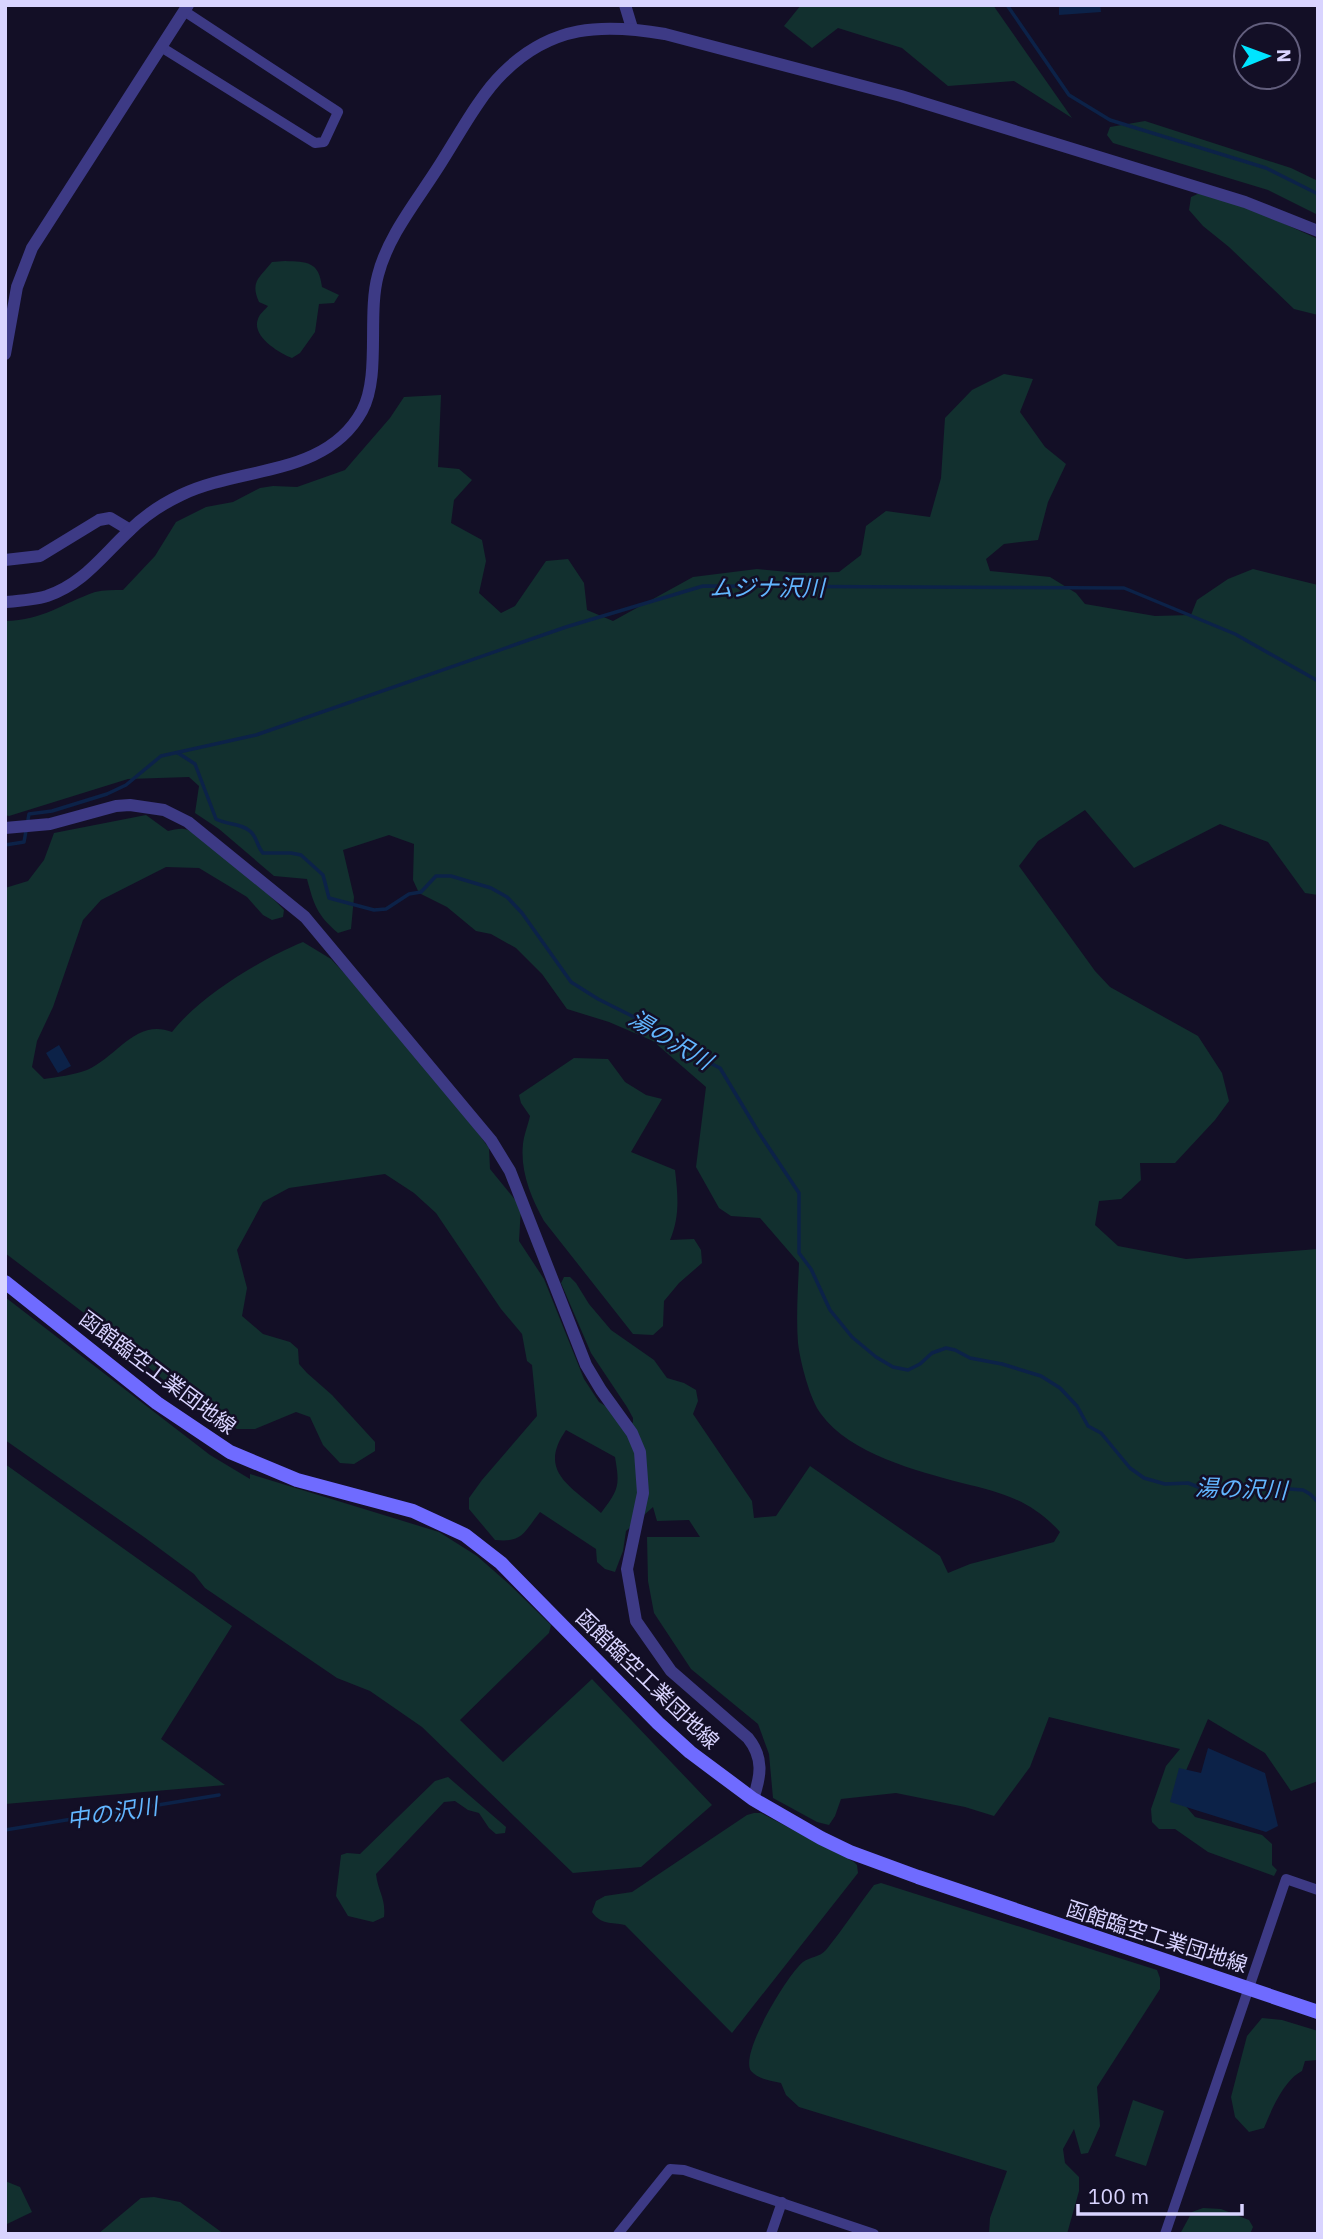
<svg xmlns="http://www.w3.org/2000/svg" width="1323" height="2239" font-family="'IBM Plex Sans','Noto Sans JP',sans-serif">
<style>
.green{fill:#12302f;fill-rule:evenodd}
.water{fill:#0c2248}
.lines{fill:none;stroke-linecap:round;stroke-linejoin:round}
.stream{stroke:#0c2248;stroke-width:3.5}
.minor{stroke:#3d3a85;stroke-width:10}
.tertiary{stroke:#3d3a85;stroke-width:12}
.secondary{stroke:#6f6bff;stroke-width:14}
.labels{text-anchor:middle;dominant-baseline:central;stroke-width:5;stroke-linejoin:round;paint-order:stroke}
.street-label{font-size:21px;fill:#d9d4ff;stroke:#130f26}
.water-label{font-size:23px;font-style:italic;fill:#62b6ff;stroke:#130f26}
</style>
<rect width="100%" height="100%" fill="#130f26"/>
<g class="green">
<path d="M 801,5 L 993,5 L 1072,118 L 1014,81 L 948,86 L 902,48 L 838,28 L 812,48 L 784,26 Z"/>
<path d="M 1145,121 L 1291,168 L 1318,181 L 1318,215 L 1268,190 L 1113,143 L 1107,135 L 1110,127 Z"/>
<path d="M 1202,192 L 1263,214 L 1318,239 L 1318,315 L 1294,309 L 1229,247 L 1203,226 L 1189,210 L 1191,197 Z"/>
<path d="M 285,261 C 307,262 319,261 322,287 L 339,295 L 334,303 L 319,304 L 315,332 L 300,353 L 292,358 C 279,353 251,336 258,319 C 259,314 265,310 268,306 L 259,302 C 250,282 259,278 272,262 Z"/>
<path d="M 1004,374 L 1033,379 L 1020,412 L 1045,447 L 1066,464 L 1048,502 L 1038,540 L 1004,544 L 986,559 L 990,571 L 1050,577 L 1076,593 L 1085,604 L 1155,616 L 1191,615 L 1197,600 L 1228,579 L 1253,569 L 1318,585 L 1318,895 L 1305,893 L 1268,842 L 1220,824 L 1134,868 L 1085,810 L 1038,841 L 1019,866 L 1095,971 L 1110,987 L 1198,1036 L 1222,1073 L 1229,1101 L 1215,1120 L 1175,1163 L 1140,1163 L 1141,1180 L 1121,1199 L 1099,1201 L 1095,1225 L 1118,1246 L 1186,1259 L 1318,1249 L 1318,1781 L 1291,1791 L 1265,1753 L 1208,1719 L 1182,1780 L 1178,1797 L 1195,1817 L 1262,1835 L 1272,1844 L 1272,1865 L 1277,1870 L 1274,1876 L 1208,1852 L 1175,1829 L 1159,1829 L 1152,1822 L 1151,1809 L 1166,1766 L 1180,1749 L 1049,1717 L 1030,1767 L 994,1816 L 965,1807 L 896,1793 L 841,1799 L 835,1816 L 829,1825 L 817,1822 L 773,1798 L 769,1754 L 758,1724 L 691,1669 L 654,1613 L 648,1581 L 647,1537 L 700,1537 L 689,1520 L 657,1521 L 653,1507 L 626,1531 L 623,1551 L 615,1572 L 605,1569 L 597,1562 L 596,1549 L 540,1512 C 524,1532 523,1543 495,1540 L 469,1509 L 469,1498 L 482,1480 L 537,1416 L 532,1365 L 527,1361 L 522,1334 L 501,1309 L 436,1213 L 414,1193 L 385,1174 L 289,1188 L 263,1202 L 237,1250 L 247,1288 L 242,1316 L 263,1334 L 290,1342 L 298,1349 L 299,1364 L 307,1373 L 332,1395 L 375,1442 L 375,1451 L 354,1464 L 340,1463 L 323,1445 L 310,1417 L 296,1412 L 255,1429 L 237,1429 L 196,1408 L 101,1326 L 5,1253 L 5,888 L 28,881 L 44,860 L 54,833 L 146,815 L 168,831 C 173,830 180,828 184,829 C 203,831 269,894 284,910 L 283,917 L 272,920 L 263,915 L 247,897 L 199,868 L 166,867 L 101,900 L 83,920 L 53,1007 L 37,1041 L 32,1067 L 44,1079 C 58,1077 73,1075 87,1070 C 117,1057 136,1018 172,1032 C 200,996 261,959 303,942 L 331,959 L 375,1006 L 459,1108 L 489,1148 L 490,1169 L 521,1207 L 519,1241 L 544,1279 L 584,1379 L 599,1402 L 633,1423 L 633,1418 L 627,1407 L 591,1353 L 561,1283 L 564,1277 L 570,1277 L 576,1283 L 589,1304 L 611,1330 L 654,1360 L 667,1378 L 684,1383 L 696,1390 L 698,1401 L 693,1414 L 752,1501 L 754,1518 L 776,1516 L 810,1466 L 940,1556 L 948,1573 L 970,1564 L 1054,1542 L 1060,1532 C 1031,1500 1003,1493 962,1483 C 917,1471 850,1454 821,1414 C 810,1400 800,1361 798,1343 C 796,1317 798,1289 799,1263 L 760,1218 L 731,1216 L 719,1208 L 696,1167 L 706,1087 L 653,1041 L 609,1022 L 567,1009 L 542,974 L 516,948 L 491,934 L 476,931 L 447,907 L 419,893 L 413,880 L 414,844 L 389,835 L 343,850 L 354,897 L 351,929 L 338,933 C 317,915 314,905 307,879 L 274,876 L 219,829 L 195,813 L 199,786 L 189,777 L 128,779 L 9,816 L 5,815 L 5,621 C 44,620 61,604 95,592 C 104,590 114,590 123,590 L 155,556 L 176,522 L 206,507 L 233,502 L 260,488 L 273,486 L 297,487 L 345,470 L 390,418 L 404,397 L 441,395 L 438,467 L 459,469 L 472,480 L 454,500 L 451,523 L 482,540 L 486,561 L 479,593 L 501,613 L 515,606 L 546,561 L 568,559 L 584,583 L 587,610 L 613,621 L 693,577 L 757,569 L 799,573 L 839,572 L 861,555 L 866,526 L 886,511 L 930,517 L 941,478 L 945,418 L 972,390 ZM 566,1430 L 615,1457 C 620,1486 619,1489 601,1513 C 571,1486 537,1472 566,1430 Z"/>
<path d="M 574,1058 L 608,1059 L 625,1082 L 646,1095 L 662,1099 L 631,1152 L 675,1170 C 678,1195 680,1217 670,1240 L 694,1239 L 701,1250 L 702,1263 L 679,1283 L 664,1301 L 663,1326 L 653,1335 L 633,1334 L 544,1221 C 531,1198 520,1171 523,1144 C 524,1135 528,1125 530,1116 L 521,1103 L 519,1095 Z"/>
<path d="M 5,1297 L 210,1455 L 250,1479 L 250,1474 L 439,1532 L 477,1556 L 511,1586 L 551,1625 L 549,1633 L 460,1720 L 503,1762 L 592,1679 L 712,1805 L 641,1867 L 573,1873 L 422,1727 L 370,1691 L 337,1678 L 205,1588 L 194,1574 L 144,1537 L 5,1440 Z"/>
<path d="M 5,1464 L 232,1626 L 161,1739 L 225,1785 L 5,1804 Z"/>
<path d="M 448,1777 L 506,1827 L 505,1833 L 496,1834 L 489,1828 L 479,1813 L 468,1810 L 455,1801 L 444,1802 L 376,1874 C 378,1892 386,1898 384,1917 L 373,1922 L 348,1916 L 336,1896 L 341,1855 L 347,1853 L 360,1854 L 435,1781 Z"/>
<path d="M 754,1813 L 761,1813 L 854,1862 L 857,1865 L 858,1873 L 732,2033 L 625,1925 C 611,1922 601,1925 592,1912 L 596,1901 L 605,1896 L 632,1892 L 747,1815 Z"/>
<path d="M 881,1883 L 1157,1970 L 1160,1978 L 1160,1989 L 1097,2087 L 1100,2126 L 1088,2153 L 1081,2154 L 1074,2129 L 1063,2149 L 1065,2163 L 1079,2177 L 1079,2191 L 1067,2234 L 989,2234 L 990,2218 L 1007,2171 L 799,2107 L 786,2095 L 781,2083 C 771,2081 758,2079 751,2071 C 739,2054 788,1974 803,1962 C 810,1957 820,1957 826,1950 C 843,1929 858,1906 874,1885 Z"/>
<path d="M 1262,2018 L 1282,2020 L 1318,2031 L 1318,2060 L 1305,2061 L 1302,2071 C 1284,2080 1272,2109 1264,2128 L 1249,2132 L 1235,2117 L 1231,2097 L 1247,2036 Z"/>
<path d="M 1133,2100 L 1164,2111 L 1146,2166 L 1115,2156 Z"/>
<path d="M 5,2181 L 20,2187 L 32,2212 L 5,2225 Z"/>
<path d="M 154,2197 L 180,2202 L 224,2234 L 98,2234 L 141,2198 Z"/>
<path d="M 1203,2208 L 1221,2209 L 1249,2220 L 1253,2227 L 1250,2234 L 1180,2234 L 1192,2212 Z"/>
</g>
<g class="water">
<path d="M 1059,5 L 1100,5 L 1101,12 L 1059,15 Z"/>
<path d="M 59,1045 L 71,1066 L 58,1073 L 46,1053 Z"/>
<path d="M 1208,1748 L 1265,1773 L 1278,1826 L 1266,1832 L 1170,1802 L 1179,1768 L 1201,1773 Z"/>
</g>
<g class="lines">
<g class="stream">
<path d="M 1007,5 L 1069,95 L 1110,120 L 1266,168 L 1318,194"/>
<path d="M 178,753 L 195,764 L 216,819 C 227,825 242,823 251,832 C 257,838 257,846 263,853 L 291,853 L 301,855 L 323,875 L 329,898 L 374,910 L 386,909 L 409,894 L 421,892 L 436,876 L 451,876 L 491,888 L 507,897 L 522,913 L 571,982 L 598,999 L 670,1035 L 698,1057 L 720,1068 L 759,1133 L 799,1193 L 799,1253 L 811,1269 L 830,1310 L 852,1337 L 876,1357 L 893,1367 L 908,1370 L 920,1364 L 932,1353 L 946,1348 L 955,1350 L 970,1358 L 1002,1364 L 1041,1376 L 1060,1388 L 1077,1406 L 1088,1426 L 1101,1433 L 1130,1468 L 1144,1478 L 1165,1484 L 1188,1483 L 1209,1491 L 1245,1491 L 1276,1488 L 1303,1490 L 1310,1494 L 1318,1502"/>
<path d="M 5,845 L 24,842 L 29,814 L 52,811 L 107,794 L 126,785 L 161,756 L 256,735 L 566,627 L 703,586 L 1124,588 L 1235,634 L 1318,681"/>
<path d="M 5,1830 L 219,1795"/>
</g>
<g class="minor">
<path d="M 161,47 L 315,143 L 324,142 L 338,112 L 184,11"/>
<path d="M 618,2234 L 670,2169 L 684,2170 L 874,2234"/>
<path d="M 771,2234 L 782,2202"/>
<path d="M 1165,2234 L 1286,1879 L 1318,1890"/>
</g>
<g class="tertiary">
<path d="M 625,5 L 632,28"/>
<path d="M 5,354 L 17,287 L 32,248 L 188,5"/>
<path d="M 5,560 L 40,556 L 99,520 L 110,518 L 130,530"/>
<path d="M 5,602 C 19,601 34,600 47,596 C 83,584 102,556 129,531 C 144,516 162,504 181,495 C 241,466 326,477 362,411 C 381,376 367,315 378,275 C 388,236 416,202 437,169 C 456,140 479,96 503,73 C 551,25 602,23 665,34 L 901,96 L 1245,202 L 1318,231"/>
<path d="M 5,828 L 50,824 L 116,806 L 130,805 L 164,810 L 188,822 L 305,917 L 491,1140 L 510,1171 L 586,1365 L 601,1390 L 632,1433 L 640,1452 L 643,1493 L 627,1569 L 636,1621 L 671,1671 L 748,1738 C 764,1758 761,1776 753,1799"/>
</g>
<path class="secondary" d="M 5,1282 L 157,1403 L 230,1452 L 297,1480 L 413,1511 L 465,1535 L 501,1563 L 658,1723 L 690,1752 L 753,1799 L 821,1838 L 850,1852 L 918,1877 L 1318,2012"/>
</g>
<g class="labels">
<g class="street-label">
<text transform="translate(158 1372) rotate(37)">函館臨空工業団地線</text>
<text transform="translate(648 1679) rotate(44)">函館臨空工業団地線</text>
<text transform="translate(1157 1936) rotate(18)">函館臨空工業団地線</text>
</g>
<g class="water-label">
<text x="767" y="587">ムジナ沢川</text>
<text transform="translate(671 1039) rotate(31)">湯の沢川</text>
<text transform="translate(1241 1488) rotate(2)">湯の沢川</text>
<text transform="translate(112 1812) rotate(-9)">中の沢川</text>
</g>
</g>
<rect width="1323" height="2239" fill="none" stroke="#d9d4ff" stroke-width="14"/>
<g transform="translate(1267 56) rotate(89)"><circle r="33" fill="#130f26" stroke="#625e7d" stroke-width="2"/>
<path d="M0-5L12 26L0 18L-12 26Z" fill="#00e5ff"/>
<text y="-10" font-size="19" font-weight="bold" text-anchor="middle" fill="#d9d4ff">N</text>
</g>
<path d="M1078 2204v10h164v-10" fill="none" stroke="#d9d4ff" stroke-width="3.5"/>
<text x="1088" y="2204" font-size="21" fill="#d9d4ff" stroke="#130f26" stroke-width="5" paint-order="stroke">100 m</text>
</svg>
